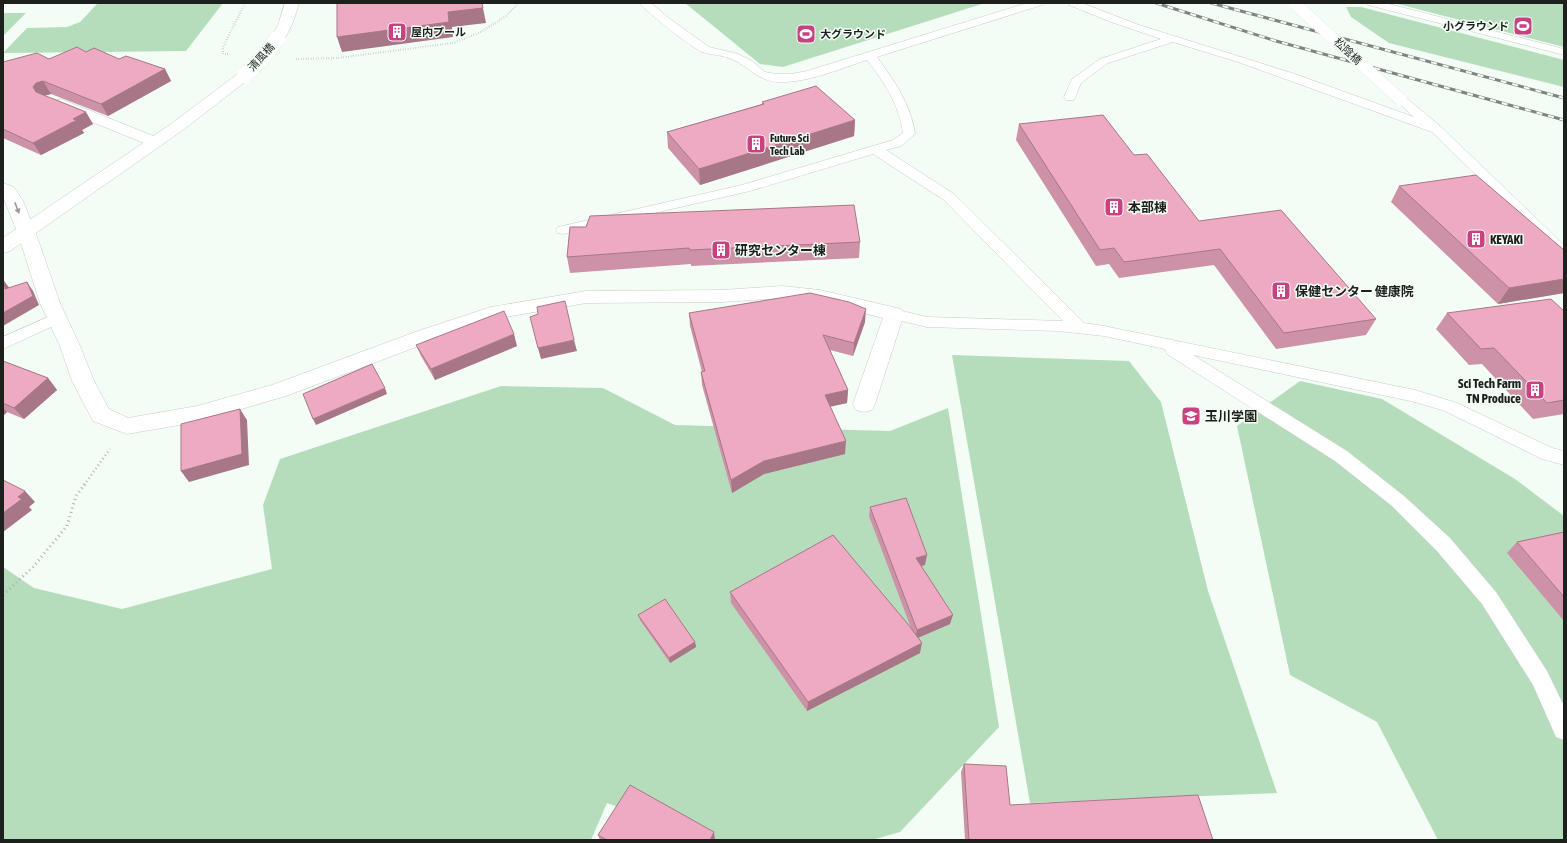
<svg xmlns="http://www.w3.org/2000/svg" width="1567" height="843" font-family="'Asap Condensed','Noto Sans JP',sans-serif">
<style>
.green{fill:#b5ddbc}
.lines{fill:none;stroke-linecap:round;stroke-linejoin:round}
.service-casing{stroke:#c5cec6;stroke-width:1}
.minor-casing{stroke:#c5cec6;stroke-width:1}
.tertiary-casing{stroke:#c5cec6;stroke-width:1}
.path-far2{stroke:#adb4ae;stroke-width:2;stroke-dasharray:0.5 2;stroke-linecap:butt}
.path-far1{stroke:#adb4ae;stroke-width:2.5;stroke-dasharray:1 3;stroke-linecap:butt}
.path{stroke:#adb4ae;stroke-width:3;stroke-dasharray:1 3.5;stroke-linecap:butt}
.service{fill:#fff;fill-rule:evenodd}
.minor{fill:#fff;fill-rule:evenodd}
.tertiary{fill:#fff;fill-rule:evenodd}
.rail-casing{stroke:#7e857f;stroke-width:3}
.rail{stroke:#f3fdf5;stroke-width:2;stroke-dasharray:6;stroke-linecap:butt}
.service-bridge-casing{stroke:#c5cec6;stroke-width:12;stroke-linecap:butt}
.tertiary-bridge-casing{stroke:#c5cec6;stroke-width:16;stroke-linecap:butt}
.service-bridge{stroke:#fff;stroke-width:12}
.tertiary-bridge{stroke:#fff;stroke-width:16}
.wall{fill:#cd92a8}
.shaded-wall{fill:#a77788}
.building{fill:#eeaac3;stroke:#a77788}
.oneway{fill:#999b99}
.labels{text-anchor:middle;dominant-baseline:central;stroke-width:3;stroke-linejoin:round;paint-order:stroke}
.far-poi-label{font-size:11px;font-weight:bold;fill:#1d201d;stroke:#f3fdf5;text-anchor:start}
.far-street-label{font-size:11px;fill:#1d201d;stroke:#f3fdf5}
.poi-label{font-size:13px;font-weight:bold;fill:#1d201d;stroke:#f3fdf5;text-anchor:start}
</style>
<rect width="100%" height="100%" fill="#f3fdf5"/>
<g class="green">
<path d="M 98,3 L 223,3 L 186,51 L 3,53 L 27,28 L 67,27 L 80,22 Z"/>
<path d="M 685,3 L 985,3 L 783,67 L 760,64 Z"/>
<path d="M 1397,3 L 1564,3 L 1564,47 L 1398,4 Z"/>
<path d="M 1346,7 L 1361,7 L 1564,60 L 1564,87 L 1389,43 L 1351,17 Z"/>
<path d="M 3,13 L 26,13 L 3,36 Z"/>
<path d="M 952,355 L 1129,361 L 1161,402 L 1208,591 L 1277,793 L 1030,803 Z"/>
<path d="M 1300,381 L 1382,399 L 1515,479 L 1564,516 L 1564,840 L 1438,840 L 1377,722 L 1290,675 L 1237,426 Z"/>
<path d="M 501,386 L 603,388 L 675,425 L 890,431 L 948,408 L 999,727 L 900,832 L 872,840 L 709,840 L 607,803 L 591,840 L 3,840 L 3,567 L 34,588 L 122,609 L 272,569 L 263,505 L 280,459 Z"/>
</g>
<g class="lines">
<g class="service-casing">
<g id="service">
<path d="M 640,3 L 651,3 L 670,19 L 709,47 L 738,54 L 752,61 L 765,72 L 776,74 L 791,74 L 807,71 L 1027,3 L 1043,3 L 1042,5 L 877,57 C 894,81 911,104 915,134 L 901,146 L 886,150 L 954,194 L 1084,323 L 1104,326 L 1415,390 L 1457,403 L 1552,448 L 1564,451 L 1564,465 L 1542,459 L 1445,411 L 1415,402 L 1193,355 L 1347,451 L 1404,496 L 1450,538 L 1496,592 L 1547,671 L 1564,706 L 1564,740 L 1556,737 L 1533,685 L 1482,604 L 1436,550 L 1392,506 L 1335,461 L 1167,354 L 1165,349 L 1104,336 L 1058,331 L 927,327 L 889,318 L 886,314 L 889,310 L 894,309 L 927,317 L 1063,321 L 944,200 L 873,154 L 750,191 L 563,234 L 558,233 L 556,230 L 558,227 L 742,185 L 893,140 L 903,133 C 899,104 884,82 867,60 C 839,69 808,83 778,82 C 758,81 749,67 732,59 C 723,55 712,55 702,52 C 692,48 646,12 640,3 Z"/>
<path d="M 1068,3 L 1082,3 L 1139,25 L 1295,74 L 1414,117 L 1395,100 L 1397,97 L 1405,97 L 1440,126 L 1564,245 L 1564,258 L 1559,256 L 1432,132 L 1238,62 L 1173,42 L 1108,63 L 1081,83 L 1074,100 L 1066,100 L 1064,97 L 1072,79 L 1100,59 L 1161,39 L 1111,22 L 1069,5 Z"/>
<path d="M 1367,3 L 1385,3 L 1564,49 L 1564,55 L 1368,5 Z"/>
<path d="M 57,313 L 62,314 L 65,318 L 62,322 L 3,349 L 3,337 Z"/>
</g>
</g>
<g class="minor-casing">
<g id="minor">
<path d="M 61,99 L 161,139 L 163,142 L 161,145 L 155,147 L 149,145 L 55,107 L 53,104 L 55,101 Z"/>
<path d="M 3,183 L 14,187 L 23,201 L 35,231 L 60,303 L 80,346 L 94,381 L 109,409 L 128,418 L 197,406 L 272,385 L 418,331 L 491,307 L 586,291 L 722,290 L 782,286 L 820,290 L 901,309 L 904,314 L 875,404 L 872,410 L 864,412 L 856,410 L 853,404 L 883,318 L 820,302 L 782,298 L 722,302 L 586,303 L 500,318 L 432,341 L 286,396 L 197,422 L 127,434 L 93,421 L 72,381 L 60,346 L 40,303 L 17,231 L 3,197 Z"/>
</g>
</g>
<g class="tertiary-casing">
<g id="tertiary">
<path d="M 285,3 L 299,3 C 295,17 291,30 282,42 L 277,43 L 272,42 L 270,39 L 278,25 Z"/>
<path d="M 245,70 L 250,72 L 253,75 L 250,78 L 183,130 L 10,251 L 3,253 L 3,238 L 171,124 L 240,72 Z"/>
</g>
</g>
<g class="path-far2">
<path d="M 228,54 L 223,54 L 223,47 L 245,3"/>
<path d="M 296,59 L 338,58 L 453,43 L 481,32 L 506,16 L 519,3"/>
</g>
<path class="path-far1" d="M 84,485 L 110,449"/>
<path class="path" d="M 3,595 L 33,567 L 67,526 L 76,496 L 85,484"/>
<use href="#service" class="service"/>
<use href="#minor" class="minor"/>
<use href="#tertiary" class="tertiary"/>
<g class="rail-casing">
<g id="rail">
<path d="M 1156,3 L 1276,41 L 1564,120"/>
<path d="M 1211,3 L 1564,98"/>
</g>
</g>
<use href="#rail" class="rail"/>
<g class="service-bridge-casing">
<path id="service-bridge" d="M 1294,3 L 1401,100"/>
</g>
<g class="tertiary-bridge-casing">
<path id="tertiary-bridge" d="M 245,75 L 263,58 L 277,39"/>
</g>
<use href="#service-bridge" class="service-bridge"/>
<use href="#tertiary-bridge" class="tertiary-bridge"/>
</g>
<g class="wall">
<path d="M 86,52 L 119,59 L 165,69 L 171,81 L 108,116 L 51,94 L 44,95 L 93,124 L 82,130 L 84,133 L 41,155 L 3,138 L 3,62 L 49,59 Z"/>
<path d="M 762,102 L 855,120 L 854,136 L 700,185 L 668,148 L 667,132 L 762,104 Z"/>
<path d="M 1019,124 L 1134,155 L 1199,221 L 1376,319 L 1366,335 L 1276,349 L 1214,265 L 1119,278 L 1109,264 L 1096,266 L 1016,140 Z"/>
<path d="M 1399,186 L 1564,250 L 1564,293 L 1498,304 L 1391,202 Z"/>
<path d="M 570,227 L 860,242 L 859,258 L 691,266 L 691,264 L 570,273 L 567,257 Z"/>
<path d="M 1564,311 L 1564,414 L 1533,419 L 1482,364 L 1469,365 L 1436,329 L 1447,313 Z"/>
<path d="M 689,313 L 865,322 L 853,356 L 830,350 L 848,390 L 847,403 L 830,406 L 845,454 L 764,474 L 732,493 L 702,385 L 701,372 L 702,372 L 690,326 Z"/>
<path d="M 416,345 L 517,346 L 435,380 L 421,356 Z"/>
<path d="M 3,361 L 48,378 L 57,390 L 24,419 L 7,412 L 3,416 Z"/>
<path d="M 870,507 L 925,565 L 921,566 L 950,624 L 918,638 L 920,653 L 807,711 L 731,603 L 730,592 L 911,628 L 869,516 Z"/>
<path d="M 1564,532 L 1564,621 L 1507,553 L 1517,542 Z"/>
<path d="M 638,615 L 695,642 L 696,647 L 670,663 L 640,620 Z"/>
<path d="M 964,764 L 1010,805 L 1213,840 L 965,840 L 961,772 Z"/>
<path d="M 598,835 L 715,840 L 600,840 Z"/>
</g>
<g class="shaded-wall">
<path d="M 482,3 L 486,23 L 452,27 L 453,37 L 342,52 L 337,37 L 448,12 Z"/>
<path d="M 165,69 L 171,81 L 108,116 L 101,104 Z"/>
<path d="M 43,81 L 51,94 L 44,96 L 36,92 L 33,87 L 36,83 Z"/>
<path d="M 86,112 L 93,124 L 82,130 L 84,133 L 41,155 L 33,143 L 73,119 Z"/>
<path d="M 855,120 L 854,136 L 700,185 L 699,169 Z"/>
<path d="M 1564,279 L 1564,293 L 1498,304 L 1509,288 Z"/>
<path d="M 4,281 L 11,290 L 5,289 Z"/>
<path d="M 27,282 L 33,291 L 39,305 L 3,326 L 3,313 Z"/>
<path d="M 866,309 L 865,322 L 853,356 L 854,343 Z"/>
<path d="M 514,334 L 517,346 L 435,380 L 431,369 Z"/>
<path d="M 574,340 L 577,351 L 541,359 L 538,348 Z"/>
<path d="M 48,378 L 57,390 L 24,419 L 14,408 Z"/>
<path d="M 385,388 L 387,394 L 316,425 L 313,419 Z"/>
<path d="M 848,390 L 847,403 L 825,408 L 825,395 Z"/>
<path d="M 3,407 L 7,412 L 3,416 Z"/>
<path d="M 240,409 L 247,420 L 249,465 L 189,482 L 181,471 Z"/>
<path d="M 846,441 L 845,454 L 764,474 L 732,493 L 731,480 L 764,461 Z"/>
<path d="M 25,491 L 35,502 L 29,507 L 32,510 L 3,532 L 3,513 L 18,497 Z"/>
<path d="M 927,555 L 925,565 L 914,568 L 916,558 Z"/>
<path d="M 953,615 L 950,624 L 915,639 L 917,630 Z"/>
<path d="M 695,642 L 696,647 L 670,663 L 669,658 Z"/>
<path d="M 922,643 L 920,653 L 807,711 L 808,702 Z"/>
<path d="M 714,832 L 715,840 L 710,840 Z"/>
</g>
<g class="building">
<path d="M 337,3 L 482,3 L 483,8 L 448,12 L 449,22 L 337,37 Z"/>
<path d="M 77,47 L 86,52 L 94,48 L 119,59 L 126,56 L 165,69 L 101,104 L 43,81 L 36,83 L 33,87 L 36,92 L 86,112 L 73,119 L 77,120 L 33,143 L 3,129 L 3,62 L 37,53 L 49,59 Z"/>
<path d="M 816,86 L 855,120 L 699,169 L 667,132 L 764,104 L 762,102 Z"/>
<path d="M 1103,115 L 1134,155 L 1147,154 L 1199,221 L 1281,210 L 1376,319 L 1284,333 L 1220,249 L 1124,262 L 1114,248 L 1100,250 L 1019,124 Z"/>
<path d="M 1476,175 L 1564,250 L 1564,279 L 1509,288 L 1399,186 Z"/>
<path d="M 854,205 L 860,242 L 690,250 L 689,248 L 567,257 L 570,227 L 586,227 L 590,216 Z"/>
<path d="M 3,281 L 4,281 L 5,289 L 27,282 L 33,296 L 3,313 Z"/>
<path d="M 810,293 L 849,302 L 866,309 L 854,343 L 823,335 L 848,390 L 825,395 L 846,441 L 764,461 L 731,480 L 701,372 L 705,371 L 689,313 Z"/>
<path d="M 1551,299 L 1564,311 L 1564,400 L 1547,403 L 1494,348 L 1481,349 L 1447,313 Z"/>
<path d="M 565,301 L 574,340 L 538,348 L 530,317 L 538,314 L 537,307 Z"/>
<path d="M 504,311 L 514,334 L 431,369 L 416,345 Z"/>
<path d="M 3,361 L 48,378 L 14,408 L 3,403 Z"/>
<path d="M 372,364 L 385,388 L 313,419 L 303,394 Z"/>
<path d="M 240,409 L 242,454 L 181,471 L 181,424 Z"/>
<path d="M 3,480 L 25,491 L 18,497 L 22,499 L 3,513 Z"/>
<path d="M 906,498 L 927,555 L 916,558 L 953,615 L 917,630 L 870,507 Z"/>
<path d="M 1564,532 L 1564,597 L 1517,542 Z"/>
<path d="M 833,535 L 907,623 L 922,643 L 808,702 L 730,592 Z"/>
<path d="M 665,599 L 695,642 L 669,658 L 638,615 Z"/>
<path d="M 964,764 L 1006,766 L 1010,805 L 1198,795 L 1213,840 L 969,840 Z"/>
<path d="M 630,785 L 714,832 L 710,840 L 607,840 L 598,835 Z"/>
</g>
<defs><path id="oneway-solid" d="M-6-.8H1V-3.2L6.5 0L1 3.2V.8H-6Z"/></defs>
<use class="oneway" href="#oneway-solid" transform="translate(17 208) rotate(69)"/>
<defs>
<g id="stadium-square" transform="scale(1)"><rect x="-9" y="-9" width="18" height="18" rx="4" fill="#c84181" stroke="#f3fdf5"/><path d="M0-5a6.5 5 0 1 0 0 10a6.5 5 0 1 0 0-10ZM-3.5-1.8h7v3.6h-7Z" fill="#fff"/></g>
<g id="building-square" transform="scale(1)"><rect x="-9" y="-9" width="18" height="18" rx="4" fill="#c84181" stroke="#f3fdf5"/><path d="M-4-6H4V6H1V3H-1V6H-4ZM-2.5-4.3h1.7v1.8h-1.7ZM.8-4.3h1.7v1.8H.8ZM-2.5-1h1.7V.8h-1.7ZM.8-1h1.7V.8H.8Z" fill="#fff"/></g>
<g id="university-square" transform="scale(1)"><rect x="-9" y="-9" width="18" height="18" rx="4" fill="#c84181" stroke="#f3fdf5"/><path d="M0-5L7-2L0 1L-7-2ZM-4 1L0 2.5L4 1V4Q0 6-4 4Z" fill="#fff"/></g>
</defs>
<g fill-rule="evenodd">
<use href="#stadium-square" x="1523" y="26"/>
<use href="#building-square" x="397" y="32"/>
<use href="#stadium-square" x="806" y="34"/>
<use href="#building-square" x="756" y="144"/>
<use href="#building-square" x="1114" y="207"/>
<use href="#building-square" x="1476" y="239"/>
<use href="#building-square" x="721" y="250"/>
<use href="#building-square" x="1281" y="291"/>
<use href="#building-square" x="1535" y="390"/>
<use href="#university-square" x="1191" y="416"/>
</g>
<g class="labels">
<g class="far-poi-label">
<text x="1509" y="26" text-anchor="end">小グラウンド</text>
<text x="411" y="32">屋内プール</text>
<text x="820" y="34">大グラウンド</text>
<text x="770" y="138">Future Sci<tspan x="770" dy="13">Tech Lab</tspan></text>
</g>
<g class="far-street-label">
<text transform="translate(1348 51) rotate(43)">松陰橋</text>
<text transform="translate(261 57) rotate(-48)">清風橋</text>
</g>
<g class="poi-label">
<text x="1128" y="207">本部棟</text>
<text x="1490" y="239">KEYAKI</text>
<text x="735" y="250">研究センター棟</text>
<text x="1295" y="291">保健センター 健康院</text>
<text x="1521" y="383" text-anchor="end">Sci Tech Farm<tspan x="1521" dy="15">TN Produce</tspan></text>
<text x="1205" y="416">玉川学園</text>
</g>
</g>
<rect width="1567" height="843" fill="none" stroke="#1d201d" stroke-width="8"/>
</svg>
